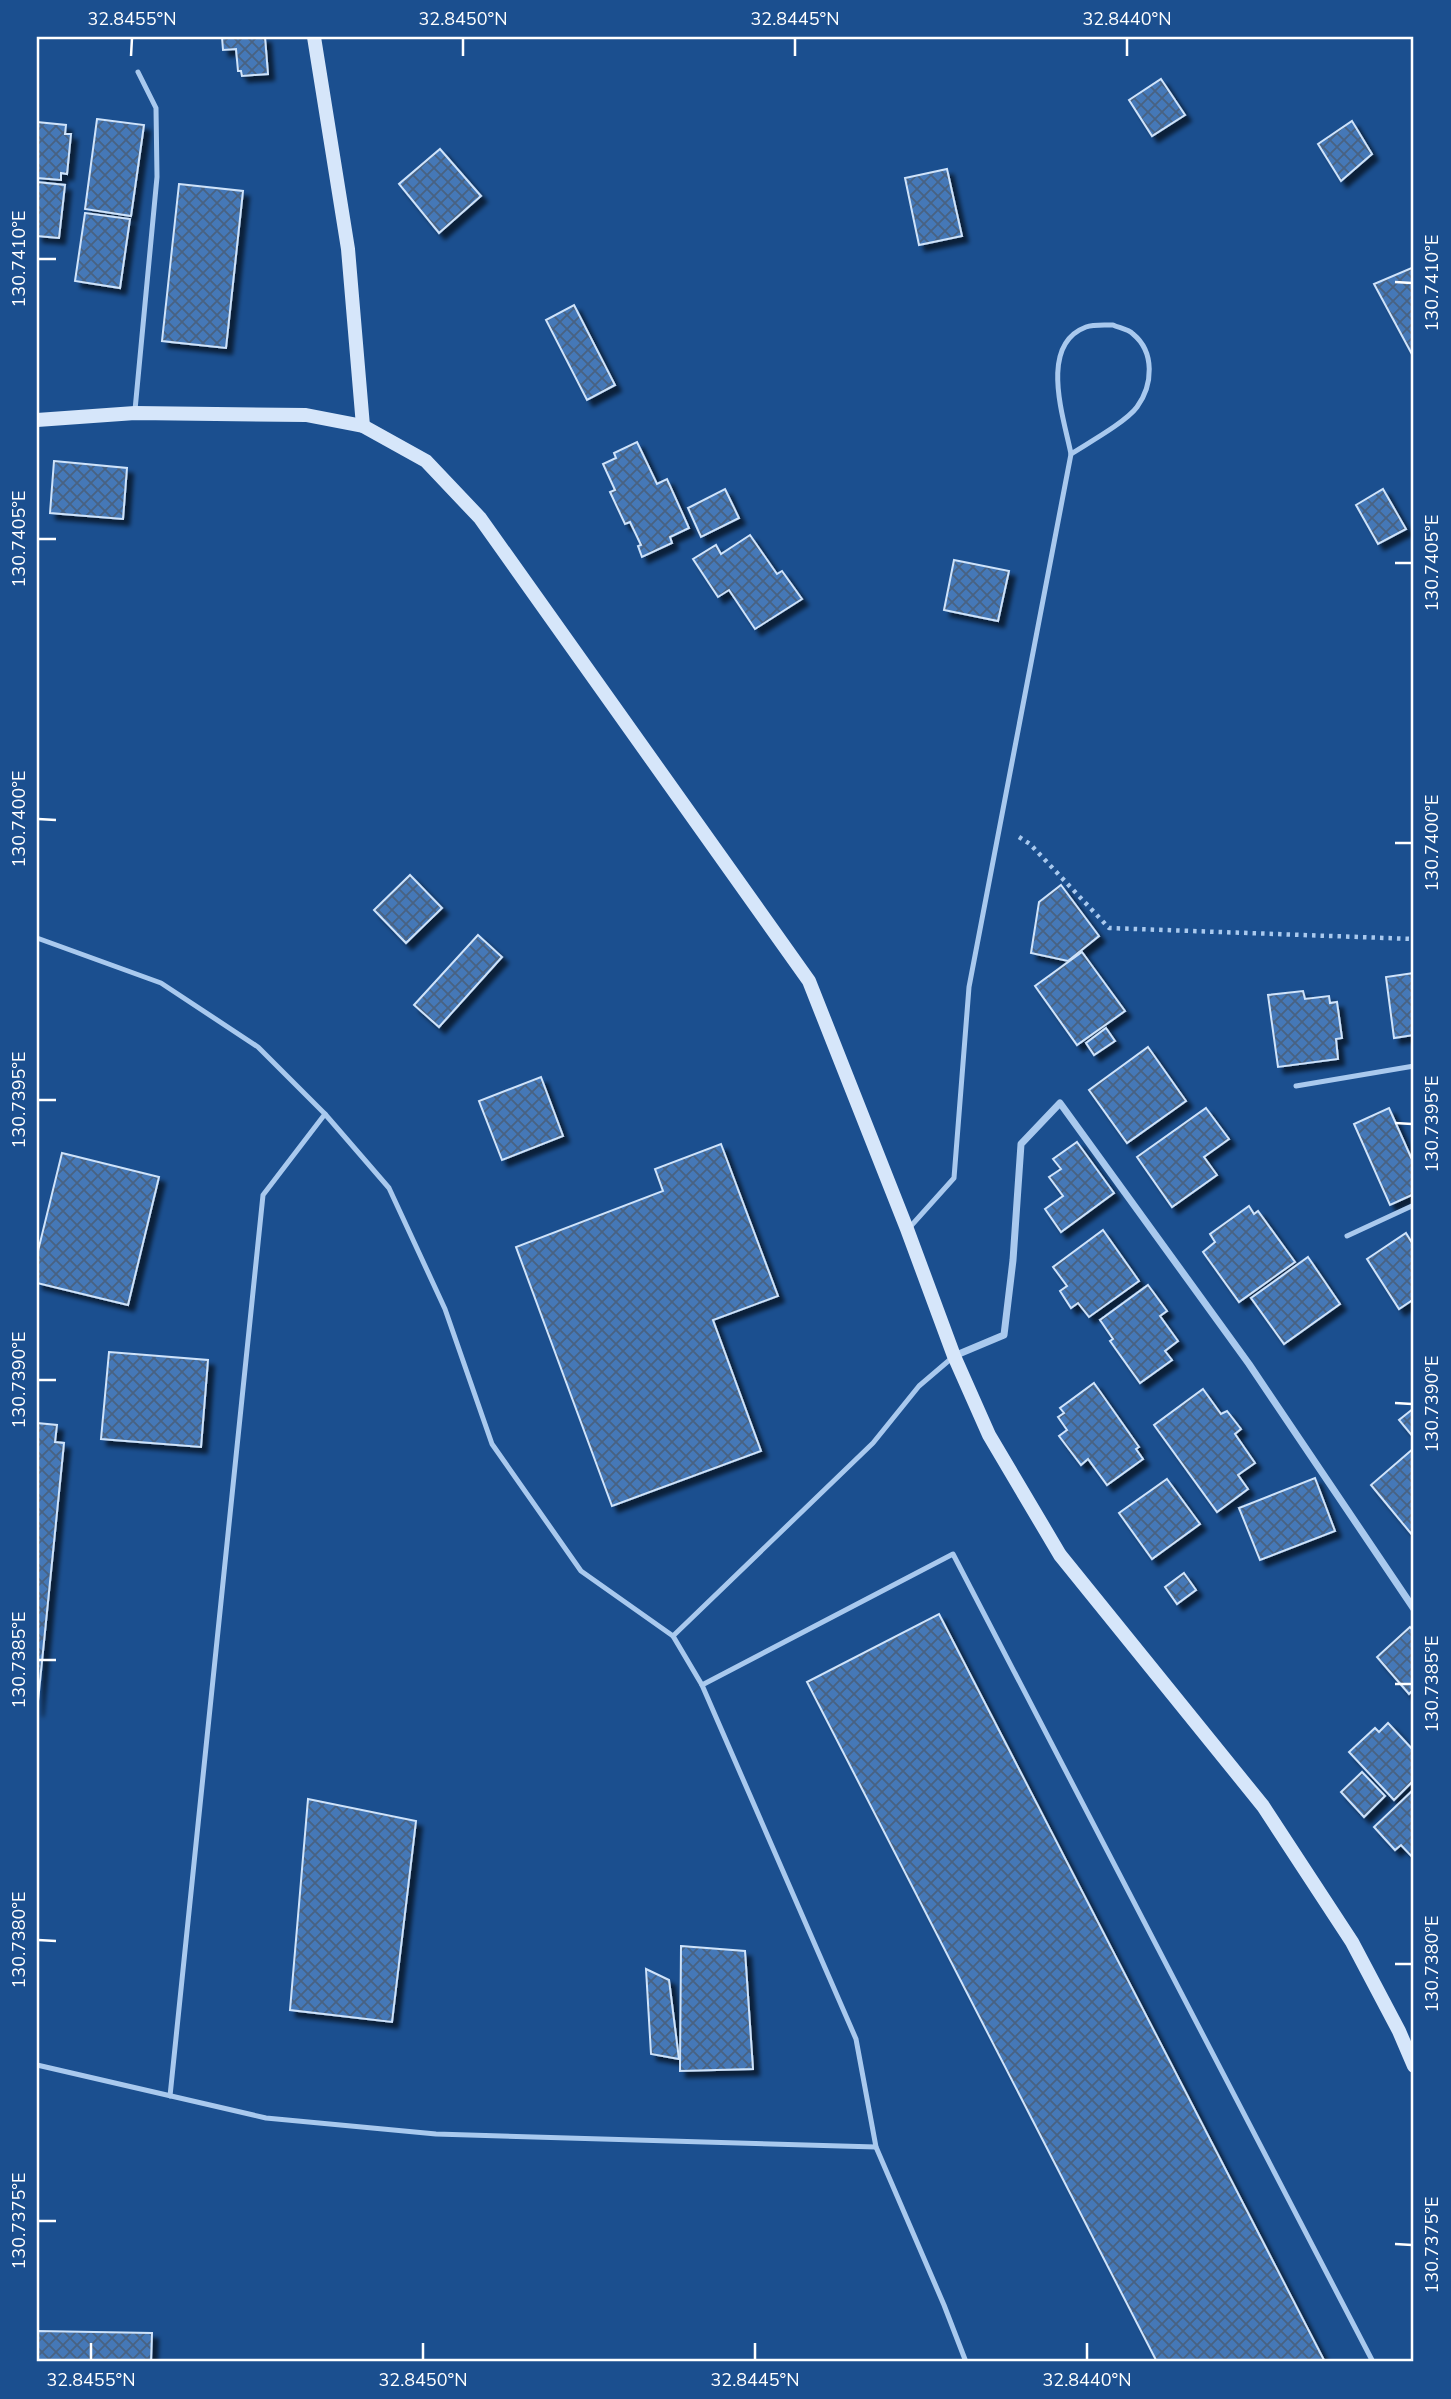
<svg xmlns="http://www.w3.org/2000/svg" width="1451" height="2399" font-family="'Nunito Sans',sans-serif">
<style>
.building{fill:url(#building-cross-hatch);stroke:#cfe3fa;stroke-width:2;filter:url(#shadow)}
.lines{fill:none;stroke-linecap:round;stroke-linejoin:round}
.path{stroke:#a9c9ee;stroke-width:4.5;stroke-dasharray:3.5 5;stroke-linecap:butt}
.lane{stroke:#a9c9ee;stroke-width:5}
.street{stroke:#a9c9ee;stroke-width:7}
.secondary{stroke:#d6e6fa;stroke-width:14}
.ticks{fill:none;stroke:#fff;stroke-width:2.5}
.neatline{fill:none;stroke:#fff;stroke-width:2.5}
.ticks-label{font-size:18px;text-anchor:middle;fill:#fff}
</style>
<defs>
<pattern id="building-cross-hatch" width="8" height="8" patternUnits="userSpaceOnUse" patternTransform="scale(1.75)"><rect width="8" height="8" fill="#4478b7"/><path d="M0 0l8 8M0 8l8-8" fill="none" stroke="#486282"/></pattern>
<filter id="shadow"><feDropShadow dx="6" dy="6" stdDeviation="2" flood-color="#0009"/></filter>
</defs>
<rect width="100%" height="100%" fill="#1b4f8f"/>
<g class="building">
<path d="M 222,37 L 265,37 L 268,74 L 242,76 L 241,71 L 238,71 L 236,49 L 223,50 Z"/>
<path d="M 1161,79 L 1185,115 L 1152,136 L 1129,100 Z"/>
<path d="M 97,119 L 144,125 L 131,216 L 85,209 Z"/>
<path d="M 1352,121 L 1372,154 L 1341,181 L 1318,144 Z"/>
<path d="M 37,122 L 66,125 L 65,134 L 71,134 L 67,174 L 61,173 L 61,180 L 37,178 Z"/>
<path d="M 440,149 L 481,196 L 439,233 L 399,184 Z"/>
<path d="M 947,169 L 962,236 L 919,245 L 905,178 Z"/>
<path d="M 37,182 L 65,185 L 59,238 L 37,236 Z"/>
<path d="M 179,184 L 243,191 L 226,348 L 162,341 Z"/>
<path d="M 85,213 L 130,219 L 120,288 L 75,281 Z"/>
<path d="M 1414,267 L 1414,358 L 1374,284 Z"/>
<path d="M 574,305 L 615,385 L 587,400 L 546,320 Z"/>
<path d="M 637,442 L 657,484 L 667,479 L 689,528 L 670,537 L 672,543 L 642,557 L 638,546 L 641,545 L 630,522 L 625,524 L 610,492 L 615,490 L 603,464 L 616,458 L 614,453 Z"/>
<path d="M 54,461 L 127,468 L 123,519 L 50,513 Z"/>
<path d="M 725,489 L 739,518 L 701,537 L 688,508 Z"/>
<path d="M 1383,489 L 1406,529 L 1378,544 L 1356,505 Z"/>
<path d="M 750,535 L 777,574 L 782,571 L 802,599 L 755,629 L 729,590 L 718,597 L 693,559 L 716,545 L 721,554 Z"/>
<path d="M 954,560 L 1009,571 L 998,621 L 944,610 Z"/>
<path d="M 410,875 L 442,908 L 406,943 L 374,910 Z"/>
<path d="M 1061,885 L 1099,936 L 1068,961 L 1031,953 L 1039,902 Z"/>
<path d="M 478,935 L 502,957 L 439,1027 L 414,1005 Z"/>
<path d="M 1082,952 L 1125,1011 L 1077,1045 L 1035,986 Z"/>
<path d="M 1414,973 L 1414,1035 L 1394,1038 L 1386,977 Z"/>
<path d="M 1303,991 L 1305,999 L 1329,996 L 1330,1003 L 1337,1002 L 1342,1038 L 1336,1039 L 1338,1059 L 1278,1067 L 1268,995 Z"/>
<path d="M 1106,1028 L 1115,1041 L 1094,1055 L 1086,1043 Z"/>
<path d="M 1148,1047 L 1186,1101 L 1127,1143 L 1089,1090 Z"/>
<path d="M 541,1077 L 563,1136 L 502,1160 L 479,1101 Z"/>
<path d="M 1206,1108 L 1229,1139 L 1204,1157 L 1217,1175 L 1172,1207 L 1137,1157 Z"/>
<path d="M 1389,1108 L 1414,1164 L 1414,1194 L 1390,1205 L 1354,1124 Z"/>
<path d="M 1077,1142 L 1114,1193 L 1061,1232 L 1045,1209 L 1063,1196 L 1049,1177 L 1061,1169 L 1053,1159 Z"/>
<path d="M 721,1144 L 778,1296 L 713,1320 L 761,1451 L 612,1506 L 516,1247 L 663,1191 L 655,1169 Z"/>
<path d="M 62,1153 L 159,1177 L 128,1305 L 37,1283 L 37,1255 Z"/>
<path d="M 1249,1206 L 1254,1214 L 1258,1211 L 1295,1262 L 1239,1302 L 1203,1252 L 1215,1242 L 1210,1234 Z"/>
<path d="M 1103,1230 L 1139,1281 L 1089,1317 L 1078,1303 L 1071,1308 L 1060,1291 L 1067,1286 L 1053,1267 Z"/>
<path d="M 1406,1233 L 1414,1246 L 1414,1299 L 1399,1309 L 1367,1259 Z"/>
<path d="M 1308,1257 L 1340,1304 L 1284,1344 L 1251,1298 Z"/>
<path d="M 1148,1285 L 1167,1311 L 1160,1316 L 1178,1341 L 1165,1351 L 1172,1360 L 1140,1383 L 1110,1341 L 1113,1339 L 1100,1320 Z"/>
<path d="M 109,1352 L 208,1360 L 201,1447 L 101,1439 Z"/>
<path d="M 1094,1383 L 1139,1447 L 1136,1449 L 1143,1459 L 1107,1485 L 1088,1459 L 1081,1465 L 1059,1436 L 1067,1430 L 1058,1417 L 1064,1413 L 1060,1408 Z"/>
<path d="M 1203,1389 L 1221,1414 L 1227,1411 L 1241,1429 L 1235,1434 L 1255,1463 L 1238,1475 L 1248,1489 L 1217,1512 L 1154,1425 Z"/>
<path d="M 1414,1408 L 1414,1438 L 1399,1420 Z"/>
<path d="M 37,1423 L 57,1425 L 55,1442 L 64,1443 L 37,1711 Z"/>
<path d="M 1414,1448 L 1414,1535 L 1413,1536 L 1371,1485 Z"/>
<path d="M 1315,1478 L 1335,1531 L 1260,1560 L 1239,1508 Z"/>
<path d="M 1167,1479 L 1200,1524 L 1152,1559 L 1119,1513 Z"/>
<path d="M 1184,1573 L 1196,1590 L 1177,1604 L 1165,1587 Z"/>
<path d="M 939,1614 L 1325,2362 L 1157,2362 L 807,1682 Z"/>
<path d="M 1410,1627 L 1414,1632 L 1414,1689 L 1409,1694 L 1377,1657 Z"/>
<path d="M 1388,1723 L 1414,1751 L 1414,1780 L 1394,1800 L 1349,1752 L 1375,1728 L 1379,1732 Z"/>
<path d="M 1362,1772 L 1385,1796 L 1364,1817 L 1341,1792 Z"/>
<path d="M 1414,1789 L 1414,1859 L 1401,1845 L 1395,1850 L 1374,1827 Z"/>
<path d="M 308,1799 L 416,1821 L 392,2022 L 290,2010 Z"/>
<path d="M 681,1946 L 745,1951 L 753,2069 L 680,2071 Z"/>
<path d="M 646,1969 L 669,1980 L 679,2059 L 651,2054 Z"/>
<path d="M 37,2331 L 152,2333 L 151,2362 L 37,2362 Z"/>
</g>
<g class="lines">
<path class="path" d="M 1019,837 L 1030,844 L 1109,928 L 1414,939"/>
<g class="lane">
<path d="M 1113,325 C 1119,328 1128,329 1133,334 C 1155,352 1153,385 1137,407 C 1126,422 1088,443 1071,454 C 1064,418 1038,345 1086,327 C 1094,324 1105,325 1113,325 Z"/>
<path d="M 135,410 L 157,177 L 156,108 L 138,72"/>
<path d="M 37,938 L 161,983 L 258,1047 L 325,1114 L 389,1188 L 445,1309 L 492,1444 L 581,1571 L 673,1636 L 702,1685 L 856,2039 L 876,2147 L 944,2305 L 966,2362"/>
<path d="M 1296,1086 L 1414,1066"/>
<path d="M 910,1227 L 954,1178 L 969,987 L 1071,454"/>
<path d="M 1347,1236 L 1414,1205"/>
<path d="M 673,1636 L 873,1443 L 919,1386 L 953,1357"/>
<path d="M 702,1685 L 953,1554 L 1373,2362"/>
<path d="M 37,2065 L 266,2118 L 436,2134 L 876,2147"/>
<path d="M 170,2096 L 263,1195 L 325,1114"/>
</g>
<path class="street" d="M 954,1356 L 1004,1335 L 1013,1260 L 1021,1144 L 1060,1103 L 1249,1364 L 1414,1609"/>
<g class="secondary">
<path d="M 314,37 L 348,249 L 363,426"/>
<path d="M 37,420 L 135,413 L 306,415 L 363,426 L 426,461 L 480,518 L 809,981 L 907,1229 L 954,1356 L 989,1435 L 1060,1555 L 1263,1806 L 1352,1942 L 1399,2031 L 1414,2066"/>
</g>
</g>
<path class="ticks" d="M 131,56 L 132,38M 463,56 L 463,38M 795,56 L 795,38M 1127,56 L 1127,38M 38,259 L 56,259M 1395,282 L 1412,283M 38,539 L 56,539M 1395,563 L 1412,563M 38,819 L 56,820M 1395,843 L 1412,843M 38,1100 L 56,1100M 1395,1123 L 1412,1124M 38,1380 L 56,1380M 1395,1403 L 1412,1404M 38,1660 L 56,1660M 1395,1684 L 1412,1684M 38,1940 L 56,1941M 1395,1964 L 1412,1964M 38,2221 L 56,2221M 1395,2244 L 1412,2245M 91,2360 L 91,2343M 423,2360 L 423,2343M 755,2360 L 755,2343M 1087,2360 L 1087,2343"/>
<rect width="1451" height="2399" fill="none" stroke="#1b4f8f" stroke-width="77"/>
<rect x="38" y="38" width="1374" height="2322" class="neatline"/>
<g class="ticks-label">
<text x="132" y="25">32.8455°N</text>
<text x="463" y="25">32.8450°N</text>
<text x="795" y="25">32.8445°N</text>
<text x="1127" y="25">32.8440°N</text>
<text transform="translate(19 259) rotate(-90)" y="6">130.7410°E</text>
<text transform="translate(1432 283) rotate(-90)" y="6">130.7410°E</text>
<text transform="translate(19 539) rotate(-90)" y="6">130.7405°E</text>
<text transform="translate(1432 563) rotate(-90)" y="6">130.7405°E</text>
<text transform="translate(19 819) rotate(-90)" y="6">130.7400°E</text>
<text transform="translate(1432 843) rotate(-90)" y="6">130.7400°E</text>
<text transform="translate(19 1100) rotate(-90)" y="6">130.7395°E</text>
<text transform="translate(1432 1124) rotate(-90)" y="6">130.7395°E</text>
<text transform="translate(19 1380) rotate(-90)" y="6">130.7390°E</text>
<text transform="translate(1432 1404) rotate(-90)" y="6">130.7390°E</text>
<text transform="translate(19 1660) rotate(-90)" y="6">130.7385°E</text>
<text transform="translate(1432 1684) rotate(-90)" y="6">130.7385°E</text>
<text transform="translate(19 1940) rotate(-90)" y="6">130.7380°E</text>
<text transform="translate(1432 1964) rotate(-90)" y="6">130.7380°E</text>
<text transform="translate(19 2221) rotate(-90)" y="6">130.7375°E</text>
<text transform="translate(1432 2245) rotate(-90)" y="6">130.7375°E</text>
<text x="91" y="2386">32.8455°N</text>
<text x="423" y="2386">32.8450°N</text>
<text x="755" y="2386">32.8445°N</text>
<text x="1087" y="2386">32.8440°N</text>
</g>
</svg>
